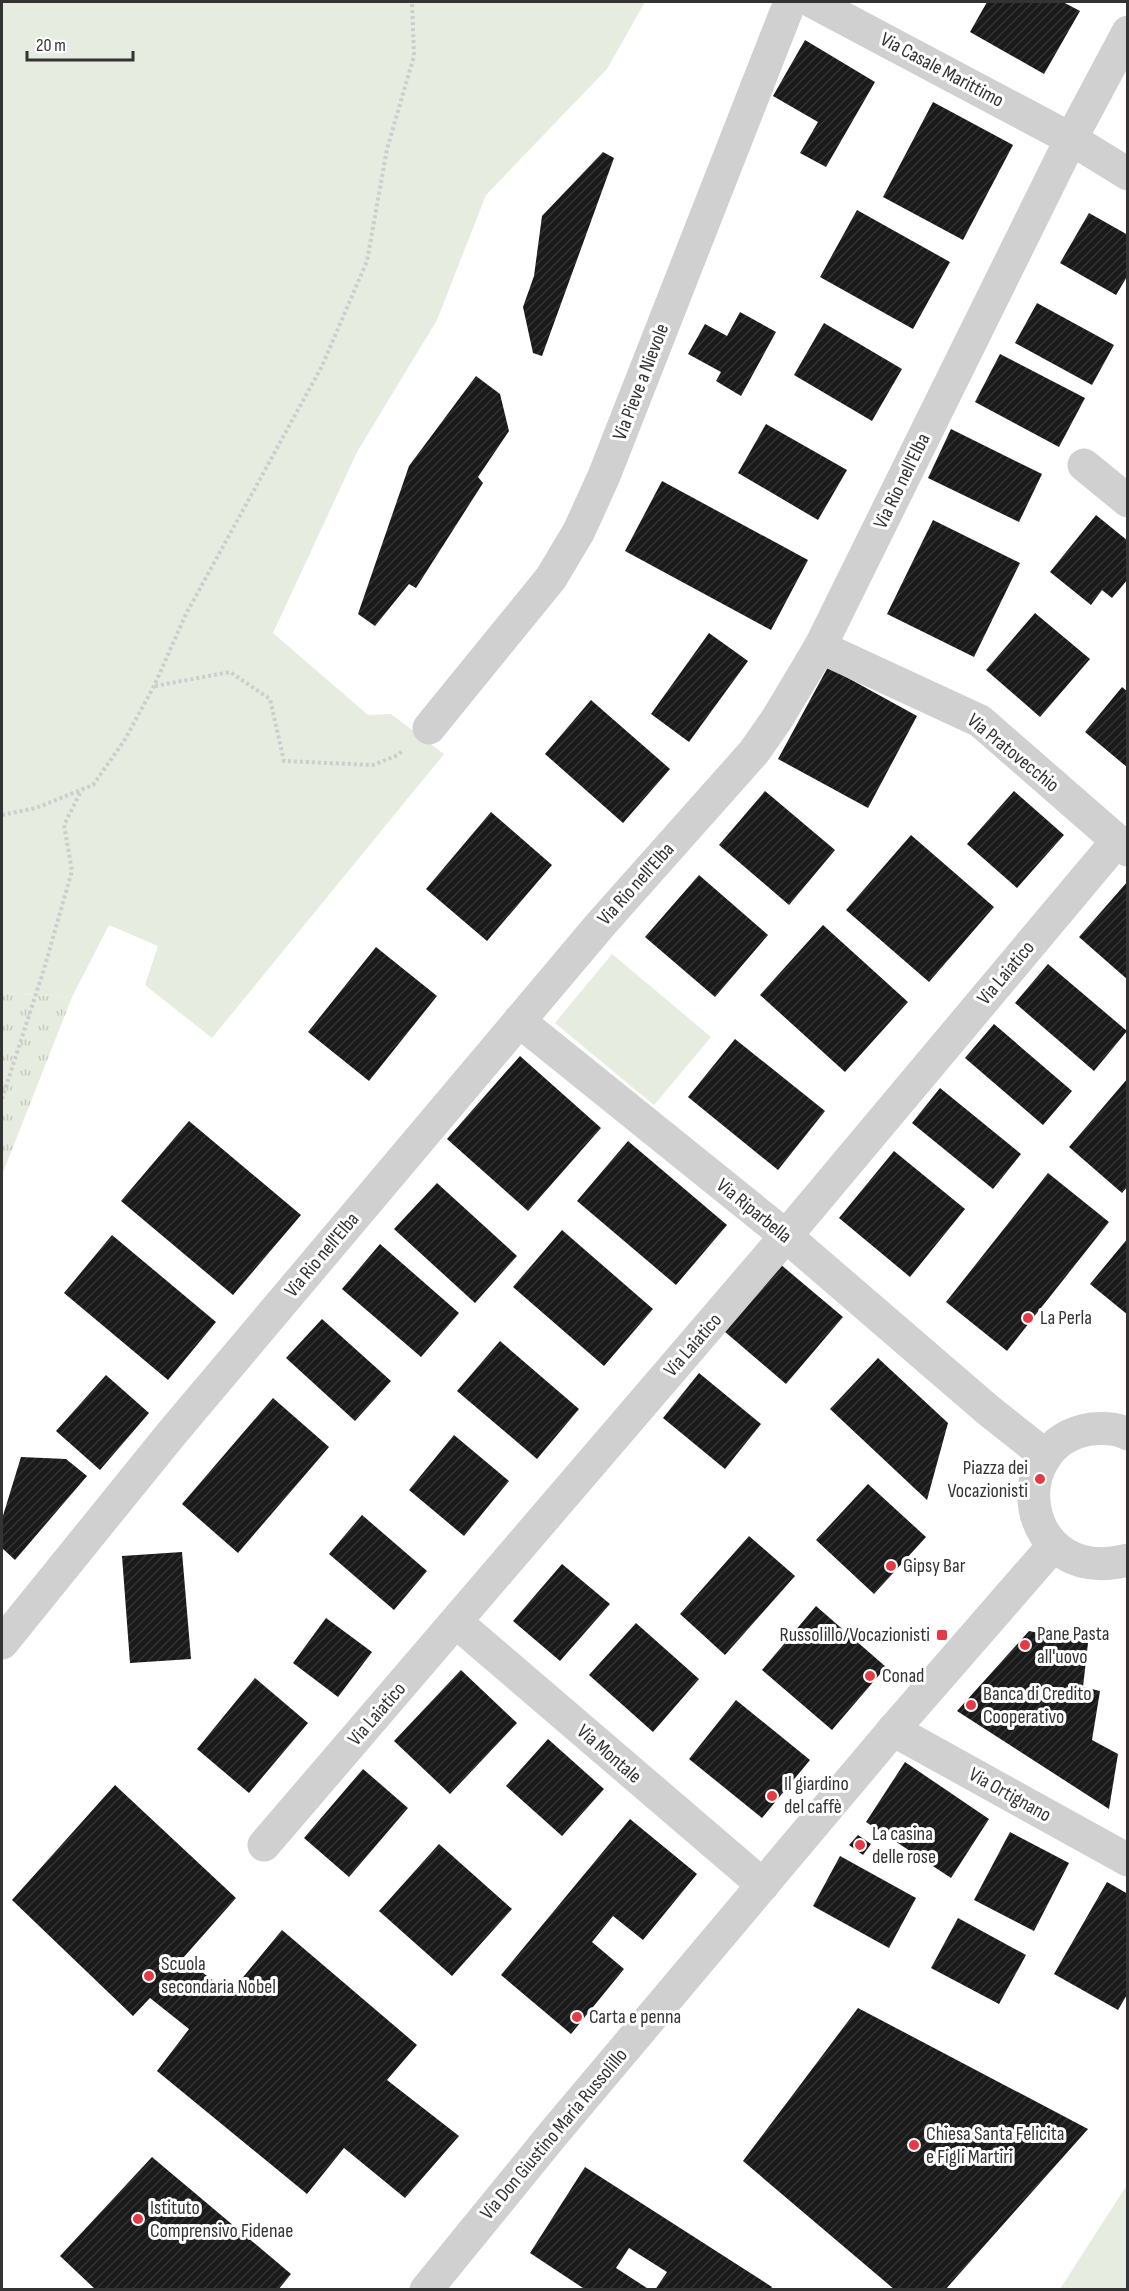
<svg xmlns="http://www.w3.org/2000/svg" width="1129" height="2291" font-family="'Sofia Sans Condensed',sans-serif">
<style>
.green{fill:#e6ecdf}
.park{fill:url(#park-tufts)}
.building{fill:url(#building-hatch)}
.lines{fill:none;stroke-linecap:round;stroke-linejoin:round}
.path{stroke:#cdcdcd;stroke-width:4;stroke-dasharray:3 3;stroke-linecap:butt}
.minor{stroke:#d0d0d0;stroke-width:33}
.tertiary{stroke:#d0d0d0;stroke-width:33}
.poi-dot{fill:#e63946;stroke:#fff;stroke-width:2}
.labels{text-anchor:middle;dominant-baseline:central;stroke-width:6;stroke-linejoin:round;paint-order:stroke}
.street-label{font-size:20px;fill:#333;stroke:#fff}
.poi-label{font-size:20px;fill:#333;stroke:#fff;text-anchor:start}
</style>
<defs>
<pattern id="park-tufts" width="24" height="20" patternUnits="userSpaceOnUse" patternTransform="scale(1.5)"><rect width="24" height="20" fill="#e6ecdf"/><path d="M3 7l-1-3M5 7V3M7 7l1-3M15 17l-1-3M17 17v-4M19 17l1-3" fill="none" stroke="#c6cbc0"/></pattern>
<pattern id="building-hatch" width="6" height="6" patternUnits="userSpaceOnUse" patternTransform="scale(1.5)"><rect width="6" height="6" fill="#1a1a1a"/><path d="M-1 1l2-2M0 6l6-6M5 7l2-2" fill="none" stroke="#333"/></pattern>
</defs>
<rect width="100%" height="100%" fill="#fff"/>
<g class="green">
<path d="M 2,2 L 645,2 L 607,69 L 486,195 L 437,320 L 357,452 L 273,633 L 368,715 L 391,714 L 444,754 L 212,1038 L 145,985 L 158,946 L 109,925 L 72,997 L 2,993 Z"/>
<path d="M 612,954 L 711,1037 L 654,1105 L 555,1023 Z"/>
<path d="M 1127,2185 L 1127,2289 L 1060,2289 Z"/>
</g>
<path class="park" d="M 2,993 L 72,997 L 2,1175 Z"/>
<g class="building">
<path d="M 987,2 L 1063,2 L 1080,11 L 1044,74 L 970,32 Z"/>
<path d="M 805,40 L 875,82 L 826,167 L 800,153 L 818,122 L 773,96 Z"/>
<path d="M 933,102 L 1013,145 L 963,240 L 883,197 Z"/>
<path d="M 603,152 L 614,158 L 542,356 L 533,353 L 523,307 L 534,276 L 542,216 Z"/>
<path d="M 857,210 L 950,262 L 913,329 L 820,277 Z"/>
<path d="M 1089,213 L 1128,235 L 1128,275 L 1116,295 L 1060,263 Z"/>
<path d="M 1037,303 L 1114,345 L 1092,385 L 1015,343 Z"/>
<path d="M 740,312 L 776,332 L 741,396 L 716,381 L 721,372 L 688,354 L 705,324 L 727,336 Z"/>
<path d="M 824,323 L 902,369 L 872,421 L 794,375 Z"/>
<path d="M 1000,354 L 1085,398 L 1059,447 L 975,402 Z"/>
<path d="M 476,376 L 500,394 L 509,431 L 478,477 L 483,483 L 416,588 L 409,584 L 375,626 L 358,614 L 409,466 Z"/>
<path d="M 766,424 L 847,470 L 818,520 L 738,473 Z"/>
<path d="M 951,429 L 1042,474 L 1019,522 L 928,478 Z"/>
<path d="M 662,481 L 808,560 L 771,630 L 625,551 Z"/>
<path d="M 1096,515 L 1128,541 L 1128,579 L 1112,598 L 1102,590 L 1091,605 L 1050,572 Z"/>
<path d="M 933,520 L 1020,563 L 974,657 L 887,614 Z"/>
<path d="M 1035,613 L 1090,659 L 1040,717 L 986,670 Z"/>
<path d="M 709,633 L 748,661 L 689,742 L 651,714 Z"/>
<path d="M 828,667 L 917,716 L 868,808 L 778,759 Z"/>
<path d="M 1122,687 L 1128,692 L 1128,768 L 1085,732 Z"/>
<path d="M 591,700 L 670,769 L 623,823 L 545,754 Z"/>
<path d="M 765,791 L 835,850 L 789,905 L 719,845 Z"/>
<path d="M 1014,791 L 1064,835 L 1017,888 L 967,844 Z"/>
<path d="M 491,812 L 552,865 L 487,941 L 426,889 Z"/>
<path d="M 911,835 L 994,907 L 929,982 L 846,910 Z"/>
<path d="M 699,875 L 768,935 L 715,997 L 645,937 Z"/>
<path d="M 1128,881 L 1128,980 L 1079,937 Z"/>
<path d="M 823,925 L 908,1002 L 845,1072 L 760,995 Z"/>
<path d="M 376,947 L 437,996 L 369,1081 L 308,1032 Z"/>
<path d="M 1048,964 L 1127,1031 L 1094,1071 L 1015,1003 Z"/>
<path d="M 994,1024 L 1072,1091 L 1043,1125 L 965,1058 Z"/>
<path d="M 735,1039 L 825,1111 L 778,1170 L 688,1097 Z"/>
<path d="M 520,1056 L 601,1128 L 528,1211 L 447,1139 Z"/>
<path d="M 1128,1078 L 1128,1186 L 1122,1193 L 1069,1147 Z"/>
<path d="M 940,1088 L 1021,1154 L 993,1189 L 912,1123 Z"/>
<path d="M 189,1121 L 301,1215 L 233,1295 L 121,1201 Z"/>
<path d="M 628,1141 L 727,1225 L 676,1285 L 577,1201 Z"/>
<path d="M 894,1151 L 965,1209 L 910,1277 L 839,1218 Z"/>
<path d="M 1048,1173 L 1109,1222 L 1007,1351 L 946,1302 Z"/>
<path d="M 437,1183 L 517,1256 L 475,1303 L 394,1229 Z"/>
<path d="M 562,1230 L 653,1309 L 604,1366 L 513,1287 Z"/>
<path d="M 112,1235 L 216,1322 L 168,1380 L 64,1293 Z"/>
<path d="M 1128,1238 L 1128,1315 L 1090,1284 Z"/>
<path d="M 380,1244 L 459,1313 L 421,1357 L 342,1289 Z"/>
<path d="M 780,1264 L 843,1317 L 786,1384 L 724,1331 Z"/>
<path d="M 322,1319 L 391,1381 L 355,1421 L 286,1358 Z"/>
<path d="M 500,1341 L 579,1409 L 537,1459 L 457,1391 Z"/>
<path d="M 878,1358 L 948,1423 L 927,1500 L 830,1409 Z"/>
<path d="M 699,1373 L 761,1424 L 725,1469 L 663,1418 Z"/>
<path d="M 106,1375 L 149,1413 L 100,1470 L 56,1431 Z"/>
<path d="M 273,1398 L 329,1447 L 238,1553 L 182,1504 Z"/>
<path d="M 454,1435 L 509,1481 L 464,1536 L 409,1490 Z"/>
<path d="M 21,1457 L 66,1459 L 87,1476 L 15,1560 L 2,1548 L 2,1519 Z"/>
<path d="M 868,1484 L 926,1537 L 874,1594 L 816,1540 Z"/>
<path d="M 362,1515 L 427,1571 L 394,1610 L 329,1554 Z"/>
<path d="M 749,1536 L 795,1576 L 725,1655 L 680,1614 Z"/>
<path d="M 182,1552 L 191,1659 L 130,1663 L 122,1556 Z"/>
<path d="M 562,1564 L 610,1604 L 560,1661 L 513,1621 Z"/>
<path d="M 816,1606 L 886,1667 L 832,1730 L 762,1670 Z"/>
<path d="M 326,1618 L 372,1652 L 338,1697 L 293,1663 Z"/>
<path d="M 636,1623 L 699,1679 L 653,1732 L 589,1675 Z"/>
<path d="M 1029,1631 L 1088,1643 L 1083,1687 L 1100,1691 L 1092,1740 L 1118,1754 L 1109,1809 L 957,1711 Z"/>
<path d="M 461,1670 L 517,1723 L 450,1794 L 394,1741 Z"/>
<path d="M 255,1678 L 308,1723 L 249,1793 L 197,1749 Z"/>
<path d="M 736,1700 L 810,1760 L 762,1818 L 689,1759 Z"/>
<path d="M 548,1739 L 604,1789 L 562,1836 L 506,1786 Z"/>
<path d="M 905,1762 L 989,1819 L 951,1878 L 866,1822 Z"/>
<path d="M 363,1769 L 408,1808 L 349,1877 L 304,1838 Z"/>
<path d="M 115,1785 L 236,1898 L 183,1958 L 230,1993 L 282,1930 L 417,2045 L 387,2080 L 459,2136 L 405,2198 L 344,2148 L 307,2194 L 157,2071 L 189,2029 L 150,1998 L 133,2016 L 12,1900 Z"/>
<path d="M 630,1819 L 697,1874 L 643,1940 L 613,1916 L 592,1942 L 624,1969 L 571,2034 L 501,1975 Z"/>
<path d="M 1010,1832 L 1069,1863 L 1034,1931 L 974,1900 Z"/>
<path d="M 858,1835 L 871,1844 L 863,1855 L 849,1845 Z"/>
<path d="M 439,1844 L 512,1909 L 452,1976 L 379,1911 Z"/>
<path d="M 840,1856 L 916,1898 L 889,1948 L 813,1906 Z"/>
<path d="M 1107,1882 L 1128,1894 L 1128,1993 L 1118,2010 L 1054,1974 Z"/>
<path d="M 958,1918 L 1026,1955 L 999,2004 L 931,1968 Z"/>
<path d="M 858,2008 L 1088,2129 L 945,2290 L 895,2290 L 743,2161 Z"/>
<path d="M 152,2157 L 291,2274 L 278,2290 L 96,2290 L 60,2256 Z"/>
<path d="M 585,2167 L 772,2287 L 770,2290 L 655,2290 L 667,2272 L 629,2248 L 616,2268 L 650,2290 L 586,2290 L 530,2253 Z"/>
</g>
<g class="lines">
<g class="path">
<path d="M 155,686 L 230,672 L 270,699 L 284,761 L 373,765 L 398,755 L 403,750"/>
<path d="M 2,815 L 36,808 L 93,785 L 124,741 L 154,686 L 186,614 L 322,366 L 367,261 L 387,149 L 414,56 L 412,2"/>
<path d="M 2,1099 L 44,969 L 72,871 L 64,825 L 81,791"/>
</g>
<g class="minor">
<path d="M 813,2 L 1071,139 L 1128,174"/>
<path d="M 1084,465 L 1128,501"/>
<path d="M 820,647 L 980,721 L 1128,850"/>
<path d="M 429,728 L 551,578 L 579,531 L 604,476 L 790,2"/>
<path d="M 519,1021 L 786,1236 L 988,1410 L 1046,1456"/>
<path d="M 456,1622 L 763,1885"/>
<path d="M 2,1643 L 172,1433 L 601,924 L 754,752 L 777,719 L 820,647 L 1071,139 L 1128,32"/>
<path d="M 893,1730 L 1128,1860"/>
<path d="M 264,1845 L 786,1236 L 1117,841"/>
</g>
<g class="tertiary">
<path d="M 1128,1434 C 1117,1428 1103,1428 1091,1429 C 1001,1443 1020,1588 1128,1560"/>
<path d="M 426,2290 L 553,2134 L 893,1730 L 1053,1546"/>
</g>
</g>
<g class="poi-dot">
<circle cx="1028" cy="1318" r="6"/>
<circle cx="1040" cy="1479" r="6"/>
<circle cx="891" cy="1566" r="6"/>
<rect x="936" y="1629" width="12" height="12" rx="3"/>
<circle cx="1025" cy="1645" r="6"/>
<circle cx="870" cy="1676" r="6"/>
<circle cx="971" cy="1705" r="6"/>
<circle cx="772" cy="1796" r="6"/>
<circle cx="860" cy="1845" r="6"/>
<circle cx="149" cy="1976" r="6"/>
<circle cx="577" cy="2017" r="6"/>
<circle cx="914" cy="2145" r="6"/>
<circle cx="138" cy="2219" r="6"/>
</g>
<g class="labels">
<g class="street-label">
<text transform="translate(942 70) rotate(28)">Via Casale Marittimo</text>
<text transform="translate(641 382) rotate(-69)">Via Pieve a Nievole</text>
<text transform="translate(902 481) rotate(-64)">Via Rio nell'Elba</text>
<text transform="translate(1013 753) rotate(39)">Via Pratovecchio</text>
<text transform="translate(636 884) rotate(-48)">Via Rio nell'Elba</text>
<text transform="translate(1006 973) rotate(-50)">Via Laiatico</text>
<text transform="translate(754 1211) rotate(39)">Via Riparbella</text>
<text transform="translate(322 1255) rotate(-50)">Via Rio nell'Elba</text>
<text transform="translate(693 1345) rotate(-49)">Via Laiatico</text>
<text transform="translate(377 1714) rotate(-49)">Via Laiatico</text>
<text transform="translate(609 1754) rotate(41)">Via Montale</text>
<text transform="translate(1010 1795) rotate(29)">Via Ortignano</text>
<text transform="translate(554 2134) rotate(-50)">Via Don Giustino Maria Russolillo</text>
</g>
<g class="poi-label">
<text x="1040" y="1318">La Perla</text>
<text x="1028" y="1468" text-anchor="end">Piazza dei<tspan x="1028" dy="23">Vocazionisti</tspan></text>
<text x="903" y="1566">Gipsy Bar</text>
<text x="1037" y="1634">Pane Pasta<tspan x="1037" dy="23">all'uovo</tspan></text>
<text x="930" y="1635" text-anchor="end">Russolillo/Vocazionisti</text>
<text x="882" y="1676">Conad</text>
<text x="983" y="1694">Banca di Credito<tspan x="983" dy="23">Cooperativo</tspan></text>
<text x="784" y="1784">Il giardino<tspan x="784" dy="23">del caffè</tspan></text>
<text x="872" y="1834">La casina<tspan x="872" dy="23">delle rose</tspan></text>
<text x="161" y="1964">Scuola<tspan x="161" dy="23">secondaria Nobel</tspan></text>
<text x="589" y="2017">Carta e penna</text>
<text x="926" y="2134">Chiesa Santa Felicita<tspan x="926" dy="23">e Figli Martiri</tspan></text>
<text x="150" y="2208">Istituto<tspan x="150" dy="23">Comprensivo Fidenae</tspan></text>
</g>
</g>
<rect width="1129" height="2291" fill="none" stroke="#333333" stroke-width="6"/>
<path d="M27 51v9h106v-9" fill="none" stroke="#333333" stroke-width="3"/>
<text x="36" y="51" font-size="18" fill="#333333" stroke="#ffffff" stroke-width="4.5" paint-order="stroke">20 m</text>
</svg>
